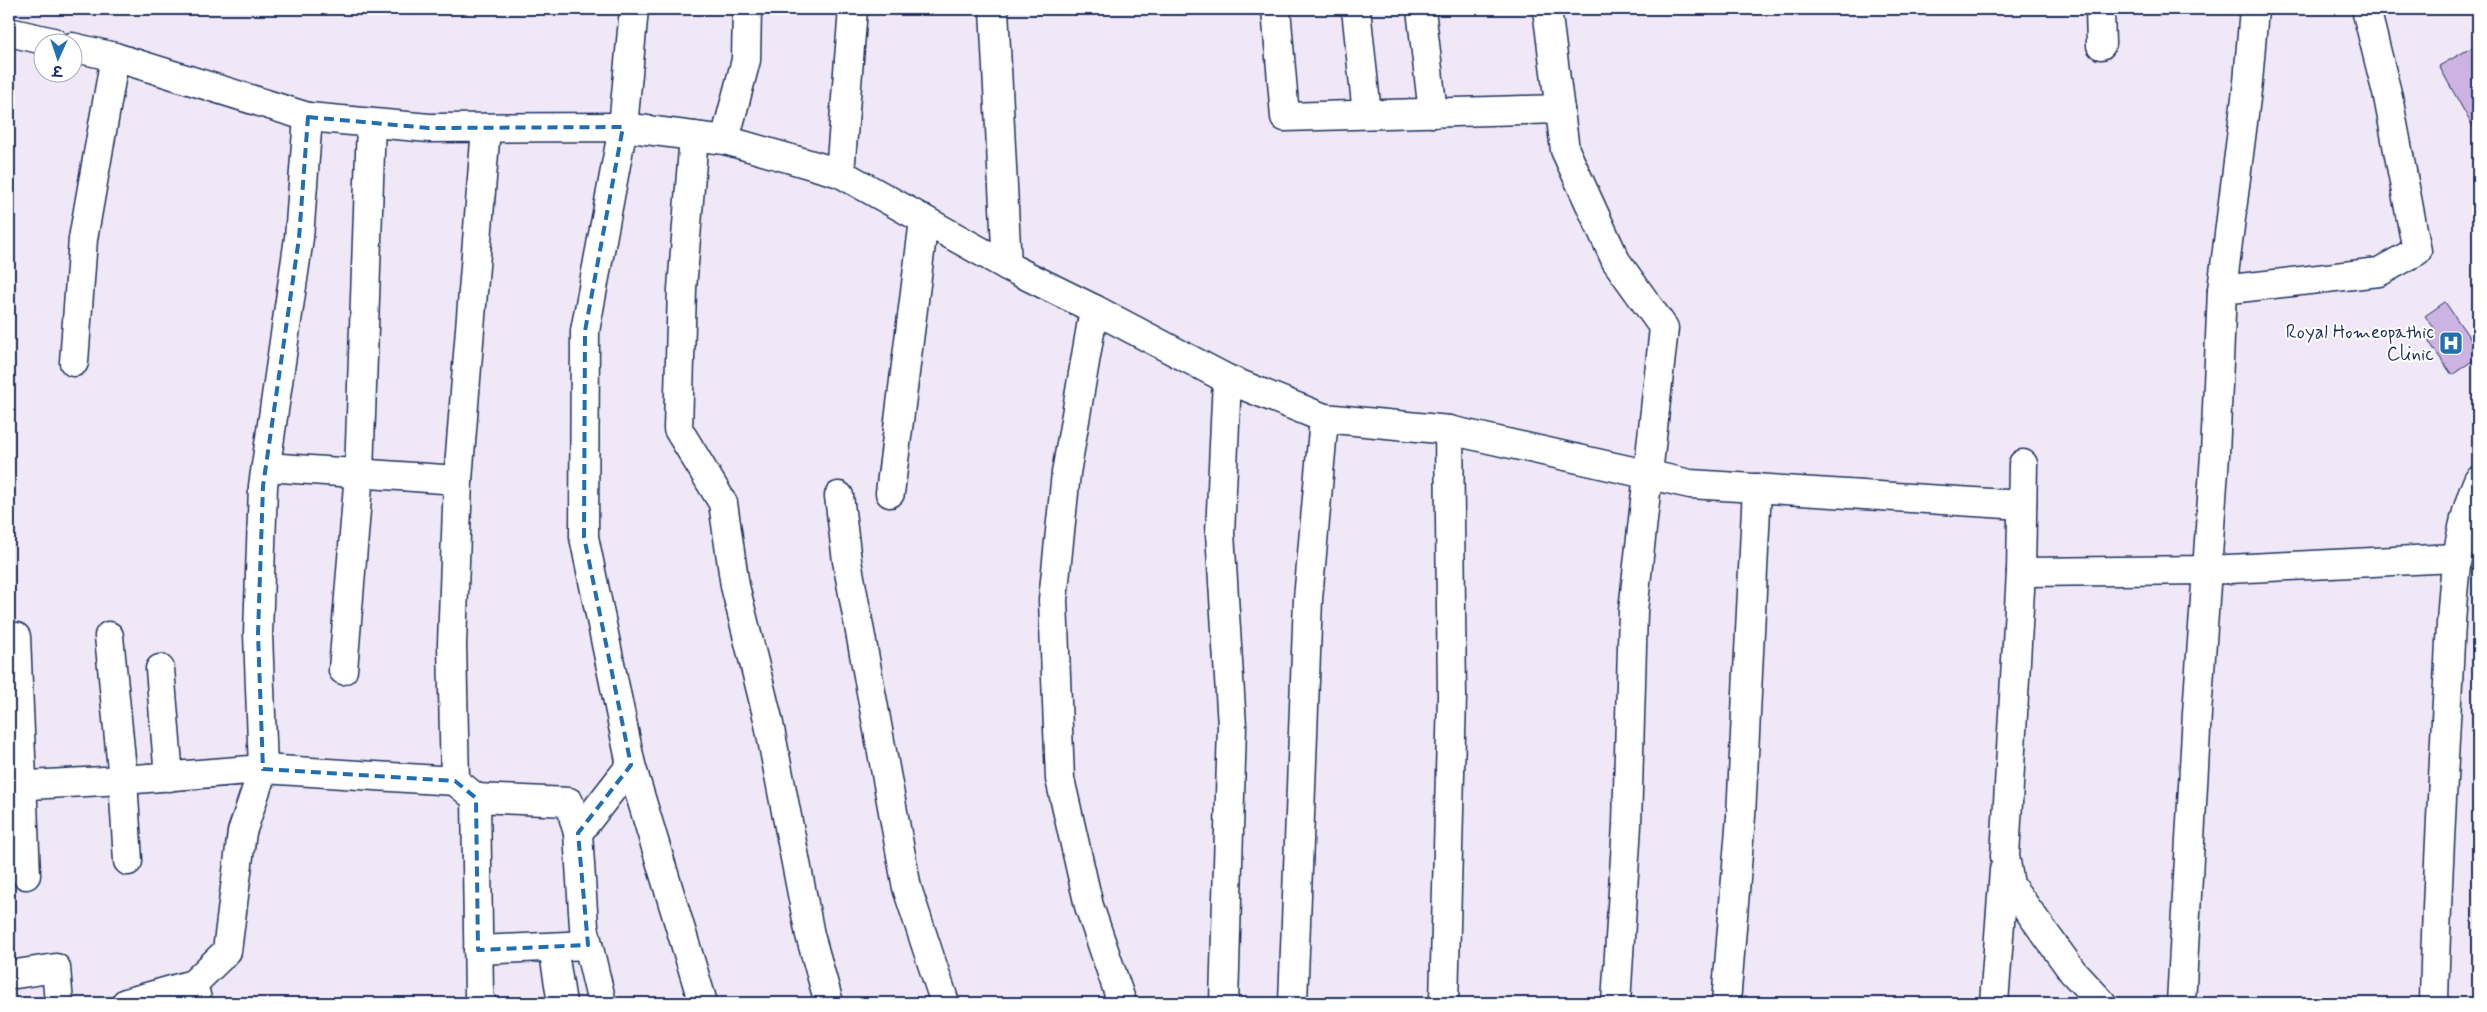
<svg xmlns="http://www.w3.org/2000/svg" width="2487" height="1012" font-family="Mynerve,'Playpen Sans Deva',sans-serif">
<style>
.building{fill:#ccb3e1;stroke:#1b2f5e}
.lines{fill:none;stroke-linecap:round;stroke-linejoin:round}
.minor-casing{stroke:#1b2f5e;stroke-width:31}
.minor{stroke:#fff;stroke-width:28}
.marked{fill:none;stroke:#1f6fb2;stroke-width:4;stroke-dasharray:10 6;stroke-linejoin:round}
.labels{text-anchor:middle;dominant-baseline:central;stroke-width:4;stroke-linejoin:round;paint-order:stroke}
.poi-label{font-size:19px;fill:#1b2f5e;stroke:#fff;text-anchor:end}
</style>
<rect width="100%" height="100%" fill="#f0e8f6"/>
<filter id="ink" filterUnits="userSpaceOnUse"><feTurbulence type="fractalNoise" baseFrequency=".02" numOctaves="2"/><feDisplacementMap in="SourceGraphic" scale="10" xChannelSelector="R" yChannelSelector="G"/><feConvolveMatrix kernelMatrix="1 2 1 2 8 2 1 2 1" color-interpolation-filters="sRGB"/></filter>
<g filter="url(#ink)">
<g class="building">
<path d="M 2478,44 L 2478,136 L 2439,66 Z"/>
<path d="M 2445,302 L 2478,350 L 2478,357 L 2452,375 L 2425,336 L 2435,329 L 2425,316 Z"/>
</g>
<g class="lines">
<g class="minor-casing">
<g id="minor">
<path d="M 634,9 L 623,127 L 585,331 L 584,537 L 631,765 L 703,1003"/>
<path d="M 994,9 L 1007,266"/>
<path d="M 1276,9 L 1285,117 L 1560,109"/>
<path d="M 1356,9 L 1367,114"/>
<path d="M 1421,9 L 1433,113"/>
<path d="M 1547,9 L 1565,150 L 1616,261 L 1664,328 L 1633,611 L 1627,825 L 1616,1003"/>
<path d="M 2100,9 L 2101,45"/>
<path d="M 9,32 L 53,42"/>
<path d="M 72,47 L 115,57 L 308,117 L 429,128 L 623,127 L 725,140 L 840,173 L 1007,266 L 1094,309 L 1227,379 L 1324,418 L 1449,430 L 1690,484 L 2022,505"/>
<path d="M 694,136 L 682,289 L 678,429 L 723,503 L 735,586 L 768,719 L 810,935 L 829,1003"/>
<path d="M 725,140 L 746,60 L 747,9"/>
<path d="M 840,173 L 853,9"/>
<path d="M 2222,290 L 2379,272 L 2417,251 L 2388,97 L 2366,9"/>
<path d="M 1094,309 L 1066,473 L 1053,600 L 1060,779 L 1089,906 L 1122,1003"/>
<path d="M 74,362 L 83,239 L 115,57"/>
<path d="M 2023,464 L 2021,572 L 2005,856 L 2010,885 L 2073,972 L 2102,1003"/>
<path d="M 266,467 L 458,480"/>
<path d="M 890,493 L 924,220"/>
<path d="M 839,496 L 847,561 L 907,888 L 945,1003"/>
<path d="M 2021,572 L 2208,570 L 2455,558"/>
<path d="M 109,636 L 123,780 L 128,861"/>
<path d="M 16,637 L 26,875"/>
<path d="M 160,669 L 169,777"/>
<path d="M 343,670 L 359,473 L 371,123"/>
<path d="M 455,781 L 452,644 L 458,480 L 486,128"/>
<path d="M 9,786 L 123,780 L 263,769 L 455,781 L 476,798"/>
<path d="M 553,947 L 562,1003"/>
<path d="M 478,950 L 588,945"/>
<path d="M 9,975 L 56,968 L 59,1003"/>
<path d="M 193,984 L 227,951 L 242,832 L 263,769 L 258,634 L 263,486 L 299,238 L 308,117"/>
<path d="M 126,1003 L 193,984 L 198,1003"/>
<path d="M 482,1003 L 479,995 L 476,798 L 569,802 L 578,833"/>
<path d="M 602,1003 L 584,927 L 578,833 L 631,765"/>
<path d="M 1224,1003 L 1232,726 L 1220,533 L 1227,379"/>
<path d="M 1293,1003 L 1308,599 L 1324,418"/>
<path d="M 1444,1003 L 1452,696 L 1449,430"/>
<path d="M 1726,1003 L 1741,816 L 1757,488"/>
<path d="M 1994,1003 L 2004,870"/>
<path d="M 2181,1003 L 2197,713 L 2215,455 L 2222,290 L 2248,82 L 2254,9"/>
<path d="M 2434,1003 C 2436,902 2442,801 2447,700 C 2452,626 2449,549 2478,480"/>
</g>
</g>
<use href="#minor" class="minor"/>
</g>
</g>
<path class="marked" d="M 308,117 L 429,128 L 623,127 L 585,331 L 584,537 L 631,765 L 578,833 L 588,945 L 478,950 L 476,798 L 455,781 L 263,769 L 258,634 L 263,486 L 299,238 Z"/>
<defs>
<g id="hospital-square" transform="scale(1.25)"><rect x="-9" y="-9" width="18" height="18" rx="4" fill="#1f6fb2" stroke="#fff"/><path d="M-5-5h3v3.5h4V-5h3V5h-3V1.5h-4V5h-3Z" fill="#fff"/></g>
</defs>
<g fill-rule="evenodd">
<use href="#hospital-square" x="2451" y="343"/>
</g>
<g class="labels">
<g class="poi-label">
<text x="2434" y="332">Royal Homeopathic<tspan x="2434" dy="22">Clinic</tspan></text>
</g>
</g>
<rect width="2487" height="1012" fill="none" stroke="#fff" stroke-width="30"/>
<rect x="15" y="15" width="2457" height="982" fill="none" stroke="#1b2f5e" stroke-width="2" filter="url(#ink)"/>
<g transform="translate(58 58) rotate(183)"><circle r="24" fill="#ffffff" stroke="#a4acbf"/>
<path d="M0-4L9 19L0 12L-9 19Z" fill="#1f6fb2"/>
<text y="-8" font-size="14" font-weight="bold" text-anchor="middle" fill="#1b2f5e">उ</text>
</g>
</svg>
